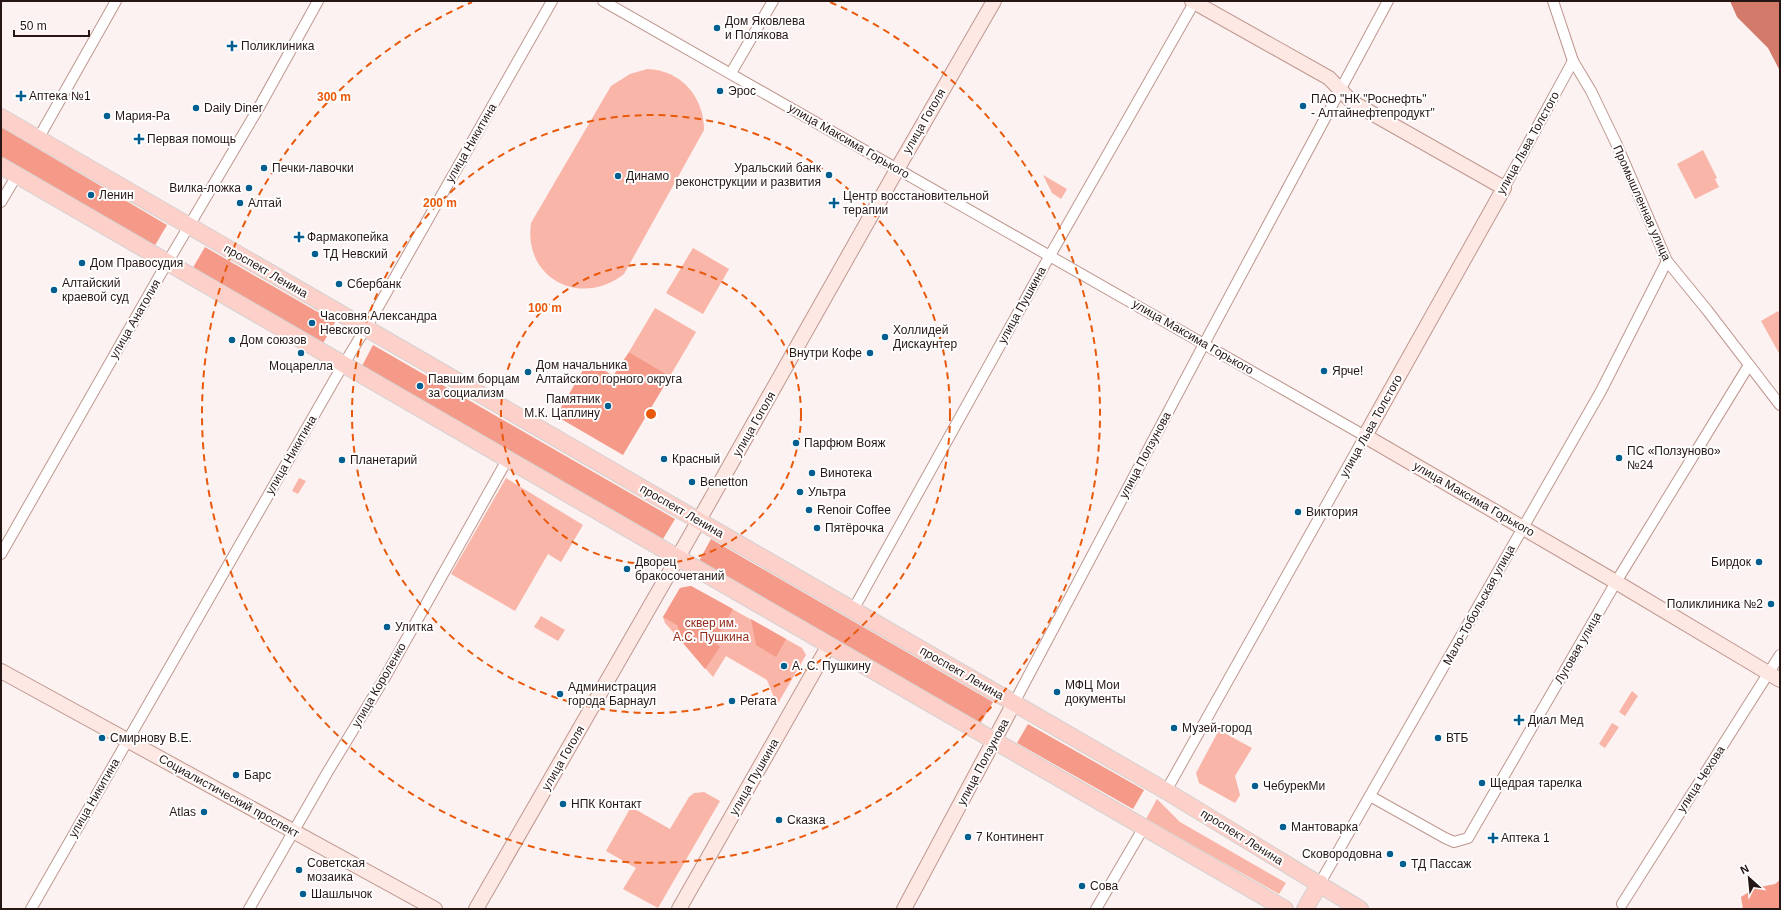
<svg xmlns="http://www.w3.org/2000/svg" width="1781" height="910" font-family="Helvetica,sans-serif">
<style>
.green{fill:#f9b5a7}
.forest{fill:#f59988}
.water{fill:#d37a6a}
.lines{fill:none;stroke-linecap:round;stroke-linejoin:round}
.street-casing{stroke:#bf978f;stroke-width:12}
.secondary-casing{stroke:#bf978f;stroke-width:16}
.primary-casing{stroke:#d4d1d0;stroke-width:18}
.street{stroke:#fff;stroke-width:10}
.secondary{stroke:#fee8e4;stroke-width:14}
.primary{stroke:#fdd1c9;stroke-width:16}
.ring{fill:none;stroke:#e8590c;stroke-width:2;stroke-dasharray:7 5}
.poi-dot{fill:#025e8f;stroke:#fff;stroke-width:1.5}
.labels{text-anchor:middle;dominant-baseline:central;stroke-width:4;stroke-linejoin:round;paint-order:stroke}
.poi-label{font-size:12px;fill:#261714;stroke:#fff;text-anchor:start}
.street-label{font-size:12px;fill:#261714;stroke:#fff}
.park-label{font-size:12px;fill:#932a1a;stroke:#fff}
.centre{fill:#e8590c;stroke:#fff;stroke-width:2}
.ring-label{font-size:12px;text-anchor:middle;font-weight:bold;fill:#e8590c;stroke:#fff;stroke-width:4;stroke-linejoin:round;paint-order:stroke}
</style>
<rect width="100%" height="100%" fill="#fbf2f1"/>
<g class="green">
<path d="M 647,69 C 681,70 704,97 704,130 L 624,274 C 581,308 523,279 531,223 L 611,86 L 630,74 Z"/>
<path d="M 1703,150 L 1717,178 L 1715,179 L 1719,187 L 1695,199 L 1677,164 Z"/>
<path d="M 1043,175 L 1067,189 L 1061,199 L 1052,193 Z"/>
<path d="M 693,248 L 729,269 L 703,314 L 666,293 Z"/>
<path d="M 655,308 L 696,332 L 670,376 L 629,352 Z"/>
<path d="M 1778,311 L 1780,315 L 1780,355 L 1761,321 Z"/>
<path d="M 299,478 L 306,481 L 298,494 L 292,491 Z"/>
<path d="M 506,478 L 583,525 L 561,562 L 548,554 L 515,611 L 451,574 Z"/>
<path d="M 691,586 L 802,648 L 806,655 L 777,705 L 767,680 L 726,656 L 713,677 L 665,623 L 663,617 L 680,588 Z"/>
<path d="M 541,616 L 565,630 L 558,641 L 534,627 Z"/>
<path d="M 1632,691 L 1638,696 L 1625,716 L 1619,712 Z"/>
<path d="M 1612,723 L 1619,727 L 1605,748 L 1599,744 Z"/>
<path d="M 1219,730 L 1252,748 L 1235,776 L 1240,795 L 1235,803 L 1199,783 L 1196,773 Z"/>
<path d="M 704,792 L 720,801 L 658,908 L 623,889 L 636,868 L 606,851 L 631,807 L 670,829 L 689,797 L 694,793 Z"/>
<path d="M 1157,799 L 1180,822 L 1286,883 L 1279,894 L 1146,819 Z"/>
</g>
<g class="forest">
<path d="M 1,127 L 167,225 L 154,247 L 1,157 Z"/>
<path d="M 205,247 L 335,322 L 322,345 L 191,271 Z"/>
<path d="M 373,345 L 675,519 L 663,539 L 362,366 Z"/>
<path d="M 629,352 L 670,376 L 623,455 L 556,416 L 589,360 L 613,376 Z"/>
<path d="M 711,539 L 993,702 L 980,724 L 699,561 Z"/>
<path d="M 691,586 L 733,609 L 714,642 L 720,647 L 705,669 L 684,644 L 677,625 L 663,617 L 680,588 Z"/>
<path d="M 751,619 L 786,639 L 776,657 L 756,645 Z"/>
<path d="M 1028,724 L 1144,790 L 1133,809 L 1017,743 Z"/>
<path d="M 1780,880 L 1780,909 L 1743,909 L 1741,897 L 1755,888 L 1775,884 Z"/>
</g>
<path class="water" d="M 1730,1 L 1780,1 L 1780,71 L 1768,48 L 1737,17 Z"/>
<g class="lines">
<g class="street-casing">
<g id="street">
<path d="M 603,1 L 1365,436 L 1166,791"/>
<path d="M 1553,1 L 1573,61 L 1591,91 L 1616,143 L 1667,261 L 1707,310 L 1780,405"/>
<path d="M 731,73 L 773,1"/>
<path d="M 38,139 L 116,1"/>
<path d="M 1504,188 L 1573,61"/>
<path d="M 1,202 L 17,175"/>
<path d="M 1,554 L 160,275 L 258,109 L 318,1"/>
<path d="M 853,610 L 1044,266 L 1195,1"/>
<path d="M 1014,703 L 1204,344 L 1388,1"/>
<path d="M 1370,796 L 1445,838 L 1454,842 L 1468,838 L 1616,582 L 1749,365"/>
<path d="M 1320,883 L 1601,391 L 1667,261"/>
<path d="M 1622,904 L 1780,655"/>
<path d="M 31,909 L 336,377 L 373,316 L 552,1"/>
<path d="M 249,909 L 327,773 L 384,679 L 507,460"/>
<path d="M 1096,909 L 1144,827"/>
</g>
</g>
<g class="secondary-casing">
<g id="secondary">
<path d="M 1192,1 L 1329,78 L 1352,102 L 1504,188 L 1365,436 L 1616,582 L 1780,680"/>
<path d="M 1,671 L 435,909"/>
<path d="M 476,909 L 672,568 L 903,159 L 994,1"/>
<path d="M 679,909 L 829,645"/>
<path d="M 904,909 L 1014,703"/>
</g>
</g>
<g class="primary-casing">
<g id="primary">
<path d="M 1,117 L 1166,791 L 1360,909"/>
<path d="M 1,166 L 1285,909"/>
<path d="M 1305,909 L 1320,883"/>
</g>
</g>
<use href="#street" class="street"/>
<use href="#secondary" class="secondary"/>
<use href="#primary" class="primary"/>
</g>
<g class="ring">
<circle cx="651" cy="414" r="150"/>
<circle cx="651" cy="414" r="299"/>
<path d="M830 2A449 449 0 1 1 472 2"/>
</g>
<g class="poi-dot">
<circle cx="717" cy="28" r="4"/>
<path d="M230 40h4v4h4v4h-4v4h-4v-4h-4v-4h4z"/>
<circle cx="720" cy="91" r="4"/>
<path d="M19 90h4v4h4v4h-4v4h-4v-4h-4v-4h4z"/>
<circle cx="1303" cy="106" r="4"/>
<circle cx="196" cy="108" r="4"/>
<circle cx="107" cy="116" r="4"/>
<path d="M137 133h4v4h4v4h-4v4h-4v-4h-4v-4h4z"/>
<circle cx="264" cy="168" r="4"/>
<circle cx="829" cy="175" r="4"/>
<circle cx="618" cy="176" r="4"/>
<circle cx="249" cy="188" r="4"/>
<circle cx="91" cy="195" r="4"/>
<circle cx="240" cy="203" r="4"/>
<path d="M832 197h4v4h4v4h-4v4h-4v-4h-4v-4h4z"/>
<path d="M297 231h4v4h4v4h-4v4h-4v-4h-4v-4h4z"/>
<circle cx="315" cy="254" r="4"/>
<circle cx="82" cy="263" r="4"/>
<circle cx="339" cy="284" r="4"/>
<circle cx="54" cy="290" r="4"/>
<circle cx="312" cy="323" r="4"/>
<circle cx="885" cy="337" r="4"/>
<circle cx="232" cy="340" r="4"/>
<circle cx="301" cy="353" r="4"/>
<circle cx="870" cy="353" r="4"/>
<circle cx="1324" cy="371" r="4"/>
<circle cx="528" cy="372" r="4"/>
<circle cx="420" cy="386" r="4"/>
<circle cx="608" cy="406" r="4"/>
<circle cx="796" cy="443" r="4"/>
<circle cx="1619" cy="458" r="4"/>
<circle cx="664" cy="459" r="4"/>
<circle cx="342" cy="460" r="4"/>
<circle cx="812" cy="473" r="4"/>
<circle cx="692" cy="482" r="4"/>
<circle cx="800" cy="492" r="4"/>
<circle cx="809" cy="510" r="4"/>
<circle cx="1298" cy="512" r="4"/>
<circle cx="817" cy="528" r="4"/>
<circle cx="1759" cy="562" r="4"/>
<circle cx="627" cy="569" r="4"/>
<circle cx="1771" cy="604" r="4"/>
<circle cx="387" cy="627" r="4"/>
<circle cx="784" cy="666" r="4"/>
<circle cx="1057" cy="692" r="4"/>
<circle cx="560" cy="694" r="4"/>
<circle cx="732" cy="701" r="4"/>
<path d="M1517 714h4v4h4v4h-4v4h-4v-4h-4v-4h4z"/>
<circle cx="1174" cy="728" r="4"/>
<circle cx="102" cy="738" r="4"/>
<circle cx="1438" cy="738" r="4"/>
<circle cx="236" cy="775" r="4"/>
<circle cx="1482" cy="783" r="4"/>
<circle cx="1255" cy="786" r="4"/>
<circle cx="563" cy="804" r="4"/>
<circle cx="204" cy="812" r="4"/>
<circle cx="779" cy="820" r="4"/>
<circle cx="1283" cy="827" r="4"/>
<circle cx="968" cy="837" r="4"/>
<path d="M1491 832h4v4h4v4h-4v4h-4v-4h-4v-4h4z"/>
<circle cx="1390" cy="854" r="4"/>
<circle cx="1403" cy="864" r="4"/>
<circle cx="299" cy="870" r="4"/>
<circle cx="1082" cy="886" r="4"/>
<circle cx="303" cy="894" r="4"/>
</g>
<g class="labels">
<g class="poi-label">
<text x="725" y="21">Дом Яковлева<tspan x="725" dy="14">и Полякова</tspan></text>
<text x="241" y="46">Поликлиника</text>
<text x="728" y="91">Эрос</text>
<text x="29" y="96">Аптека №1</text>
<text x="1311" y="99">ПАО "НК "Роснефть"<tspan x="1311" dy="14">- Алтайнефтепродукт"</tspan></text>
<text x="204" y="108">Daily Diner</text>
<text x="115" y="116">Мария-Ра</text>
<text x="147" y="139">Первая помощь</text>
<text x="272" y="168">Печки-лавочки</text>
<text x="821" y="168" text-anchor="end">Уральский банк<tspan x="821" dy="14">реконструкции и развития</tspan></text>
<text x="626" y="176">Динамо</text>
<text x="241" y="188" text-anchor="end">Вилка-ложка</text>
<text x="99" y="195">Ленин</text>
<text x="843" y="196">Центр восстановительной<tspan x="843" dy="14">терапии</tspan></text>
<text x="248" y="203">Алтай</text>
<text x="307" y="237">Фармакопейка</text>
<text x="323" y="254">ТД Невский</text>
<text x="90" y="263">Дом Правосудия</text>
<text x="62" y="283">Алтайский<tspan x="62" dy="14">краевой суд</tspan></text>
<text x="347" y="284">Сбербанк</text>
<text x="320" y="316">Часовня Александра<tspan x="320" dy="14">Невского</tspan></text>
<text x="893" y="330">Холлидей<tspan x="893" dy="14">Дискаунтер</tspan></text>
<text x="240" y="340">Дом союзов</text>
<text x="862" y="353" text-anchor="end">Внутри Кофе</text>
<text x="536" y="365">Дом начальника<tspan x="536" dy="14">Алтайского горного округа</tspan></text>
<text x="301" y="366" text-anchor="middle">Моцарелла</text>
<text x="1332" y="371">Ярче!</text>
<text x="428" y="379">Павшим борцам<tspan x="428" dy="14">за социализм</tspan></text>
<text x="600" y="399" text-anchor="end">Памятник<tspan x="600" dy="14">М.К. Цаплину</tspan></text>
<text x="804" y="443">Парфюм Вояж</text>
<text x="1627" y="451">ПС «Ползуново»<tspan x="1627" dy="14">№24</tspan></text>
<text x="672" y="459">Красный</text>
<text x="350" y="460">Планетарий</text>
<text x="820" y="473">Винотека</text>
<text x="700" y="482">Benetton</text>
<text x="808" y="492">Ультра</text>
<text x="817" y="510">Renoir Coffee</text>
<text x="1306" y="512">Виктория</text>
<text x="825" y="528">Пятёрочка</text>
<text x="635" y="562">Дворец<tspan x="635" dy="14">бракосочетаний</tspan></text>
<text x="1751" y="562" text-anchor="end">Бирдок</text>
<text x="1763" y="604" text-anchor="end">Поликлиника №2</text>
<text x="395" y="627">Улитка</text>
<text x="792" y="666">А. С. Пушкину</text>
<text x="1065" y="685">МФЦ Мои<tspan x="1065" dy="14">документы</tspan></text>
<text x="568" y="687">Администрация<tspan x="568" dy="14">города Барнаул</tspan></text>
<text x="740" y="701">Регата</text>
<text x="1528" y="720">Диал Мед</text>
<text x="1182" y="728">Музей-город</text>
<text x="110" y="738">Смирнову В.Е.</text>
<text x="1446" y="738">ВТБ</text>
<text x="244" y="775">Барс</text>
<text x="1490" y="783">Щедрая тарелка</text>
<text x="1263" y="786">ЧебурекМи</text>
<text x="571" y="804">НПК Контакт</text>
<text x="196" y="812" text-anchor="end">Atlas</text>
<text x="787" y="820">Сказка</text>
<text x="1291" y="827">Мантоварка</text>
<text x="976" y="837">7 Континент</text>
<text x="1501" y="838">Аптека 1</text>
<text x="1382" y="854" text-anchor="end">Сковородовна</text>
<text x="307" y="863">Советская<tspan x="307" dy="14">мозаика</tspan></text>
<text x="1411" y="864">ТД Пассаж</text>
<text x="1090" y="886">Сова</text>
<text x="311" y="894">Шашлычок</text>
</g>
<g class="street-label">
<text transform="translate(924 121) rotate(-60)">улица Гоголя</text>
<text transform="translate(849 141) rotate(30)">улица Максима Горького</text>
<text transform="translate(471 143) rotate(-60)">улица Никитина</text>
<text transform="translate(1528 143) rotate(-61)">улица Льва Толстого</text>
<text transform="translate(1642 203) rotate(66)">Промышленная улица</text>
<text transform="translate(266 271) rotate(30)">проспект Ленина</text>
<text transform="translate(1022 305) rotate(-61)">улица Пушкина</text>
<text transform="translate(135 319) rotate(-60)">улица Анатолия</text>
<text transform="translate(1193 337) rotate(30)">улица Максима Горького</text>
<text transform="translate(754 424) rotate(-60)">улица Гоголя</text>
<text transform="translate(1371 426) rotate(-61)">улица Льва Толстого</text>
<text transform="translate(291 455) rotate(-60)">улица Никитина</text>
<text transform="translate(1145 455) rotate(-62)">улица Ползунова</text>
<text transform="translate(1474 499) rotate(30)">улица Максима Горького</text>
<text transform="translate(682 511) rotate(30)">проспект Ленина</text>
<text transform="translate(1479 605) rotate(-61)">Мало-Тобольская улица</text>
<text transform="translate(1578 648) rotate(-60)">Луговая улица</text>
<text transform="translate(962 673) rotate(30)">проспект Ленина</text>
<text transform="translate(379 685) rotate(-60)">улица Короленко</text>
<text transform="translate(563 758) rotate(-60)">улица Гоголя</text>
<text transform="translate(983 762) rotate(-62)">улица Ползунова</text>
<text transform="translate(754 777) rotate(-60)">улица Пушкина</text>
<text transform="translate(1701 779) rotate(-57)">улица Чехова</text>
<text transform="translate(229 796) rotate(29)">Социалистический проспект</text>
<text transform="translate(94 798) rotate(-60)">улица Никитина</text>
<text transform="translate(1242 837) rotate(32)">проспект Ленина</text>
</g>
<g class="park-label">
<text x="711" y="623">сквер им.<tspan x="711" dy="14">А.С. Пушкина</tspan></text>
</g>
</g>
<circle cx="651" cy="414" r="6" class="centre"/>
<g class="ring-label">
<text x="334" y="101">300 m</text>
<text x="440" y="207">200 m</text>
<text x="545" y="312">100 m</text>
</g>
<rect width="1781" height="910" fill="none" stroke="#261714" stroke-width="4"/>
<g transform="translate(1749 878) rotate(333)" stroke="#ffffff" stroke-width="3" paint-order="stroke">
<path d="M0-3L7 15L0 10L-7 15Z" fill="#261714"/>
<text y="-6" font-size="11" font-weight="bold" text-anchor="middle" fill="#261714">N</text>
</g>
<path d="M14 30v6h75v-6" fill="none" stroke="#261714" stroke-width="2"/>
<text x="20" y="30" font-size="12" fill="#261714" stroke="#ffffff" stroke-width="3" paint-order="stroke">50 m</text>
</svg>
